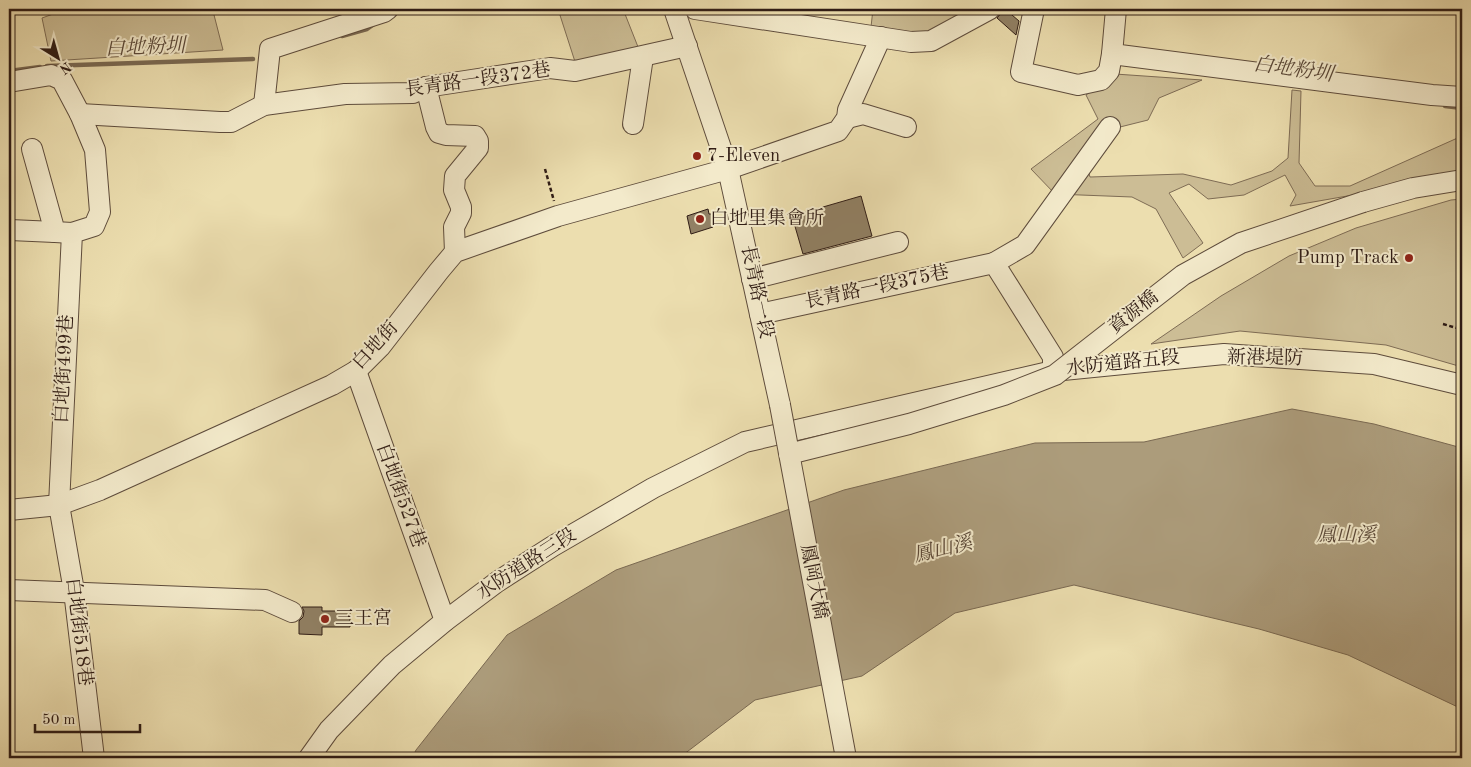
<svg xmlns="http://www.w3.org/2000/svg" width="1471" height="767" font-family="'Old Standard TT','Noto Serif TC',serif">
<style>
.green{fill:#ccbd95;stroke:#7e6c55}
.water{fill:#ac9c7b;stroke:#7a6952}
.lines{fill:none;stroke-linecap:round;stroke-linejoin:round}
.stream{stroke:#7a6952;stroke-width:4.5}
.building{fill:#918165;stroke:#2f1c15}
.minor-casing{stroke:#5e4c3c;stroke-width:22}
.path{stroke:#2f1c15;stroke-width:2.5;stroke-dasharray:4 2.5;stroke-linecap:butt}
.minor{stroke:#f3eacb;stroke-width:20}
.minor-bridge-casing{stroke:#5e4c3c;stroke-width:22;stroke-linecap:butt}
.minor-bridge{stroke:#f3eacb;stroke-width:20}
.poi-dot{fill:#8f2418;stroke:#f3eacb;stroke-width:2}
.labels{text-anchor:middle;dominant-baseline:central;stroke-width:4;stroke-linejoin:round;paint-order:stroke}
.street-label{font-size:19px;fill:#2f1c15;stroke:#f3eacb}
.poi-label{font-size:19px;fill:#2f1c15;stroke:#f3eacb;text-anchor:start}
.water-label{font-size:20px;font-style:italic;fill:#5b4939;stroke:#f3eacb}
</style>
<rect width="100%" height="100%" fill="#ecdeaf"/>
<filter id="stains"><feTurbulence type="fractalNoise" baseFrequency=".004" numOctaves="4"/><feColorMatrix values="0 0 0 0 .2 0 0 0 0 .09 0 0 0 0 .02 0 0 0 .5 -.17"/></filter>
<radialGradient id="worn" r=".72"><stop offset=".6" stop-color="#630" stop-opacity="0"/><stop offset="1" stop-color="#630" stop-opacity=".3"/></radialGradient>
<g class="green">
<path d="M 67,9 L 221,9 L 213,11 L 223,50 L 51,61 L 42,18 Z"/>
<path d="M 558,9 L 623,9 L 642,57 L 578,71 Z"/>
<path d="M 873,9 L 975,9 L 920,41 L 870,36 Z"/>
<path d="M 1115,74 L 1202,80 L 1159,98 L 1148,120 L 1116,128 L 1086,163 L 1090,177 L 1183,174 L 1231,185 L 1272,171 L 1288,158 L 1292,90 L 1301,91 L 1299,163 L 1315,186 L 1350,186 L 1462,136 L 1462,170 L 1353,195 L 1290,206 L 1296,195 L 1285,175 L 1244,195 L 1208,199 L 1189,184 L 1169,193 L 1203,243 L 1183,258 L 1156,209 L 1132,197 L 1055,194 L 1031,169 L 1098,119 L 1086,95 Z"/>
<path d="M 1462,199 L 1462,367 L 1386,345 L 1240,331 L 1151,344 L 1221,296 L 1289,256 L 1356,228 L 1451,200 Z"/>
</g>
<path class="water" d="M 1292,409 L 1374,424 L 1462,448 L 1462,709 L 1348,655 L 1259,629 L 1074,585 L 955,613 L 862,676 L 755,700 L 679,758 L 412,758 L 416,750 L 507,635 L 616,570 L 844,490 L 1035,443 L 1144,442 Z"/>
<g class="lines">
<g class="stream">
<path d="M 342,36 L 367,29 L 374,24"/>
<path d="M 47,66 L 253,59"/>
<path d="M 9,71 L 40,67"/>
<path d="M 1445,106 L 1462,108"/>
</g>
</g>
<g class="building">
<path d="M 1005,9 L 1019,21 L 1016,35 L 997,18 Z"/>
<path d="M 861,196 L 872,236 L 803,254 L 792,216 Z"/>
<path d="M 708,209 L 709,214 L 712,214 L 714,223 L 712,224 L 713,227 L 691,234 L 687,216 Z"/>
<path d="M 302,607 L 322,607 L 322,611 L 350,611 L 350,627 L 322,627 L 322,635 L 299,634 L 299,621 L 303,617 L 304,611 Z"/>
</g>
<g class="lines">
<g class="minor-casing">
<g id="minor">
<path d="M 674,9 L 728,169 L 780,405"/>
<path d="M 695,9 L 911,42 L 931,41 L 990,9"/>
<path d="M 1034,9 L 1021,72 L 1078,85 L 1101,80 L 1109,71 L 1112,54"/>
<path d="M 1116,9 L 1112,54 L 1432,95 L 1462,97"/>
<path d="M 9,82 L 51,75 L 62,80 L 80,114 L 95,150 L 100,212 L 94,226 L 72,233 L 59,505 L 74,591 L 94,758"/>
<path d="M 426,87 L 436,127 L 439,133 L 446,135 L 475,136 L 478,141 L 478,148 L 455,176 L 454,190 L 461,207 L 461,213 L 454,227 L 455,252"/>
<path d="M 264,105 L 270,49 L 384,12 L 388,9"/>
<path d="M 80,114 L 220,122 L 231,122 L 264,105 L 345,94 L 413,93 L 426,87 L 550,68 L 575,71 L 687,46"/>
<path d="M 847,118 L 863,114 L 906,127"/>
<path d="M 633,124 L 643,57"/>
<path d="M 32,149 L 55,232 L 72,233"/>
<path d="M 1363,202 L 1413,188 L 1462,180"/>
<path d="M 10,230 L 55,232"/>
<path d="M 994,263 L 1025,245 L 1110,127"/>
<path d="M 752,279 L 898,242"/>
<path d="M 760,314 L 994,263 L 1053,357 L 1053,371"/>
<path d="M 356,371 L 445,621"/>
<path d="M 9,510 L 59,505 L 100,490 L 332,385 L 356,371 L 380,347 L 439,271 L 455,252 L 558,216 L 728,169 L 838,131 L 847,118 L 848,110 L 881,37"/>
<path d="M 9,590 L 265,600 L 292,612"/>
<path d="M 309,758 L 329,730 L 392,665 L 445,621 L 497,582 L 553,546 L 653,488 L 745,442 L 1053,371 L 1224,354 L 1374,364 L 1462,385"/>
</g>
</g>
<g class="path">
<path d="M 545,169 L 554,201"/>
<path d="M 1443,324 L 1460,329 L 1462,323"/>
</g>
<use href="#minor" class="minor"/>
<g class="minor-bridge-casing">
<g id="minor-bridge">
<path d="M 780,405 L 846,758"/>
<path d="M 789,454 L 909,424 L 1004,395 L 1055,375 L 1183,275 L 1241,243 L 1363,202"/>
</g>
</g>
<use href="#minor-bridge" class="minor-bridge"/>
</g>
<g class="poi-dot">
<circle cx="697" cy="156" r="5"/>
<circle cx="700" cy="219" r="5"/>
<circle cx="1409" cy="258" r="5"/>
<circle cx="325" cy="619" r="5"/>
</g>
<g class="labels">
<g class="street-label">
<text transform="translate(478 81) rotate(-8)">長青路一段372巷</text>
<text transform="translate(877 288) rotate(-12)">長青路一段375巷</text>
<text transform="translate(756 292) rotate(78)">長青路一段</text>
<text transform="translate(1134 313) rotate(-38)">資源橋</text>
<text transform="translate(376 346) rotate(-47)">白地街</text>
<text transform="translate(1265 359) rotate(1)">新港堤防</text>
<text transform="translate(1123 364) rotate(-6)">水防道路五段</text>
<text transform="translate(65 369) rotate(-87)">白地街499巷</text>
<text transform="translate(400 496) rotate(70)">白地街527巷</text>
<text transform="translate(527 565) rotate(-33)">水防道路三段</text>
<text transform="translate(813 582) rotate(79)">鳳岡大橋</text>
<text transform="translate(78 632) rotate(83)">白地街518巷</text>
</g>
<g class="poi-label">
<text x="707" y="156">7-Eleven</text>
<text x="710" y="219">白地里集會所</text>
<text x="1399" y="258" text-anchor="end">Pump Track</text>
<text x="335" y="619">三王宮</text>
</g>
<g class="water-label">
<text transform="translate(145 48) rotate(-2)">白地粉圳</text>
<text transform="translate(1293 70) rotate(8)">白地粉圳</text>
<text x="1346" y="536">鳳山溪</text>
<text transform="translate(943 550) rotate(-14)">鳳山溪</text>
</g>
</g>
<rect width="1471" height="767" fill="none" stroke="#ecdeaf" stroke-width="30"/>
<rect x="10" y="10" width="1451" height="747" fill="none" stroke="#2f1c15" stroke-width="2.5"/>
<rect x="15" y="15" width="1441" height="737" fill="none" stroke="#2f1c15"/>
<g transform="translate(58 58) rotate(143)" stroke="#f3eacb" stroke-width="4" paint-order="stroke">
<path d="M0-4L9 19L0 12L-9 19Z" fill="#2f1c15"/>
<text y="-8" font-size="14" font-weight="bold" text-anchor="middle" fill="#2f1c15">N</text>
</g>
<path d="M35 724v8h105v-8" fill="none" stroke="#2f1c15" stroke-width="2.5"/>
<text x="42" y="724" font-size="15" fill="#2f1c15" stroke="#f3eacb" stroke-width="4" paint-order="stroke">50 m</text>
<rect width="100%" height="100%" filter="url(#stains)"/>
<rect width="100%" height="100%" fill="url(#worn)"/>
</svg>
